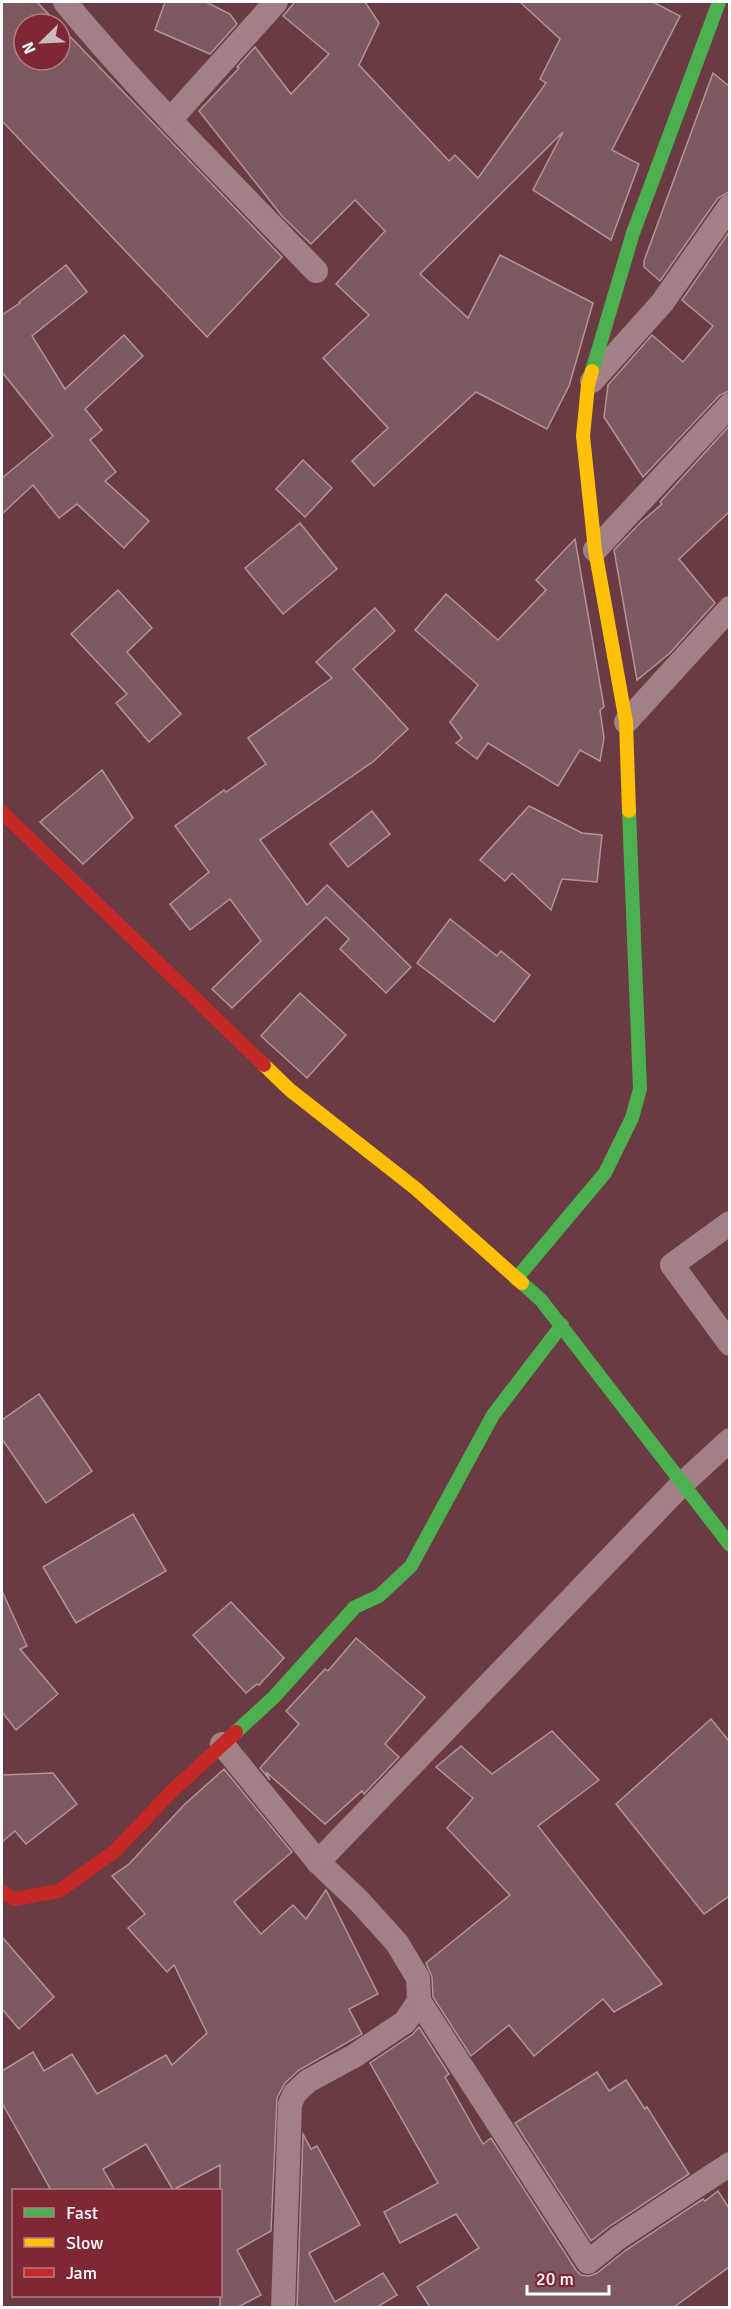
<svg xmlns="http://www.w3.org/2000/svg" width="731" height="2309" font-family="Signika,sans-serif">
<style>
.building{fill:#7d585e;stroke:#af9498;stroke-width:1.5}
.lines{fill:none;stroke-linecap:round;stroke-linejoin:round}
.street{stroke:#a18086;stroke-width:24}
.fast{stroke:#4caf50;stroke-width:14}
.slow{stroke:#ffc107;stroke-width:14}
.jam{stroke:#c62828;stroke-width:14}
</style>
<rect width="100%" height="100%" fill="#6a3b42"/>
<g class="building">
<path d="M 2,2 L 37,2 L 58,24 L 24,24 L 24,60 L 60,60 L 60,26 L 282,257 L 207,337 L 2,121 Z"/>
<path d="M 165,2 L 206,2 L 230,14 L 237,24 L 210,54 L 155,30 Z"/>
<path d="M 295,2 L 365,2 L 379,23 L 359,65 L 449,161 L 455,155 L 478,178 L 546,83 L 540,79 L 560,39 L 520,2 L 653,2 L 680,16 L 612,150 L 639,164 L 611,240 L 533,190 L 563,132 L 420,274 L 468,318 L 500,255 L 593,303 L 569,386 L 547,429 L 476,392 L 374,486 L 352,461 L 388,428 L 323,358 L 369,315 L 336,284 L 385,231 L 355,200 L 311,244 L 282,216 L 199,111 L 239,68 L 237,67 L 255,47 L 291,94 L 329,54 L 283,16 Z"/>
<path d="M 713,73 L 729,86 L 729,192 L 718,198 L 660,281 L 644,267 L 644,261 Z"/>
<path d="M 729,232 L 729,391 L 720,395 L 643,477 L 604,417 L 608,385 L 652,335 L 683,362 L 713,326 L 682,300 Z"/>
<path d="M 66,265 L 87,292 L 32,336 L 65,389 L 124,335 L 143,356 L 85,409 L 102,430 L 90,440 L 116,472 L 105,481 L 149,521 L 124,548 L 77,504 L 59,518 L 33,485 L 2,514 L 2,478 L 53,436 L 2,372 L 2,315 L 20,303 L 19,302 Z"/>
<path d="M 729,426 L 729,512 L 679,559 L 715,603 L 670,653 L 637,680 L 614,550 L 641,522 L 662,504 L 660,502 Z"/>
<path d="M 303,460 L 332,488 L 305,517 L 276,489 Z"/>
<path d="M 300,523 L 337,569 L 283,614 L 245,568 Z"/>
<path d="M 575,539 L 604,707 L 600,710 L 604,738 L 600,761 L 580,750 L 558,786 L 488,743 L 477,759 L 456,743 L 462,738 L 450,722 L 478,685 L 415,630 L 446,594 L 498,640 L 546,590 L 536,580 Z"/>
<path d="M 118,590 L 152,628 L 127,652 L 181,714 L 149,742 L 116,703 L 127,694 L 71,634 Z"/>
<path d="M 375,608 L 395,631 L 353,669 L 408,729 L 374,761 L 260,840 L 307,905 L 327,885 L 411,967 L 386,993 L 340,949 L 349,939 L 326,917 L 232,1008 L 212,989 L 261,941 L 230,899 L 190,930 L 170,904 L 209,872 L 175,826 L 224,790 L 226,792 L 266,764 L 248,738 L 332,678 L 316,662 Z"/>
<path d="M 102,770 L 133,818 L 83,864 L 40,822 Z"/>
<path d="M 529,806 L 582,833 L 602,835 L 597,882 L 562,879 L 551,910 L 512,873 L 505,881 L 480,860 Z"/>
<path d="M 372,811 L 390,834 L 348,867 L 330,844 Z"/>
<path d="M 450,919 L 497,956 L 501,951 L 530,975 L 494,1022 L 417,963 Z"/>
<path d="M 300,993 L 346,1035 L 307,1078 L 261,1036 Z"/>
<path d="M 39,1394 L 92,1471 L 46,1503 L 2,1439 L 2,1420 Z"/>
<path d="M 133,1514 L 166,1571 L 76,1623 L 43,1567 Z"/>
<path d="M 2,1591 L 27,1646 L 20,1649 L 58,1694 L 16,1730 L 2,1712 Z"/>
<path d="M 231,1602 L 284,1658 L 259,1685 L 257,1684 L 246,1693 L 193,1635 Z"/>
<path d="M 356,1638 L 425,1697 L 385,1744 L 399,1757 L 364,1794 L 362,1791 L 325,1824 L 266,1772 L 270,1780 L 260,1768 L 299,1724 L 286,1711 L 325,1669 L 328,1671 Z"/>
<path d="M 711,1719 L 729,1741 L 729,1896 L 704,1914 L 616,1804 Z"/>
<path d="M 552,1731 L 599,1780 L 538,1826 L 662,1984 L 614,2012 L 603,1999 L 534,2056 L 509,2025 L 471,2056 L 433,1997 L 432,1977 L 426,1963 L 510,1895 L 447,1828 L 473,1798 L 436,1767 L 461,1746 L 492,1774 Z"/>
<path d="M 224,1769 L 292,1852 L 234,1902 L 261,1934 L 293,1905 L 306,1919 L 326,1890 L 378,1994 L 349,2009 L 362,2034 L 299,2070 L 285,2083 L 277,2098 L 271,2231 L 237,2250 L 261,2295 L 238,2307 L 220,2307 L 220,2165 L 173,2190 L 146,2144 L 103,2169 L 115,2190 L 51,2190 L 2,2103 L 2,2071 L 33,2052 L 44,2071 L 72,2054 L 97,2094 L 166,2055 L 172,2065 L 207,2033 L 174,1965 L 167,1972 L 128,1928 L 145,1914 L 112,1876 L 129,1864 L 184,1805 Z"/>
<path d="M 53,1773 L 77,1804 L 26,1844 L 15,1831 L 2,1842 L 2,1775 Z"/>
<path d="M 2,1937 L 54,1997 L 19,2029 L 2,2009 Z"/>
<path d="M 419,2027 L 449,2074 L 445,2077 L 483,2144 L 491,2138 L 576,2270 L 581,2275 L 589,2276 L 597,2273 L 626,2250 L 703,2199 L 705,2201 L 718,2191 L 729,2208 L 729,2267 L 674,2307 L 430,2307 L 417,2287 L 479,2248 L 456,2214 L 400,2243 L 384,2212 L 438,2183 L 370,2063 L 413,2034 Z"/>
<path d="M 597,2072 L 609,2091 L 626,2080 L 645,2109 L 647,2107 L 689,2174 L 610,2226 L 591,2241 L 515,2123 Z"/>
<path d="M 303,2134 L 311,2149 L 317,2146 L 360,2225 L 309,2253 L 335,2302 L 383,2273 L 397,2295 L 377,2307 L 297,2307 Z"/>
</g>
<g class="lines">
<g class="street">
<path d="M 65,2 C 143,96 231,183 316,271"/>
<path d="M 170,120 L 276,2"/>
<path d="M 592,381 L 662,303 L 730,206"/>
<path d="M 595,550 L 730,405"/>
<path d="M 626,722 L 730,608"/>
<path d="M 730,1223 L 672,1265 L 730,1344"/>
<path d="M 222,1744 L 318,1862 L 359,1901 L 397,1943 L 418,1978 L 419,2001 L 405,2022 L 354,2056 L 308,2081 L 295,2093 L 290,2104 L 283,2308"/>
<path d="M 318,1862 L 682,1484 L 730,1440"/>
<path d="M 419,2001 L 588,2262 L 618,2238 L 730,2164"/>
</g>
<g class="fast">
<path d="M 592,371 L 633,233 L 719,2"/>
<path d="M 516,1279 L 605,1173 L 632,1118 L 640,1089 L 629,811"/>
<path d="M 522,1283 L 541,1300 L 730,1545"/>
<path d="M 236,1732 L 274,1697 L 355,1607 L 379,1596 L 411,1566 L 493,1415 L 562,1325"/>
</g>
<g class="slow">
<path d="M 592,371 L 588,385 L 583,436 L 595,550 L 626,722 L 629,811"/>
<path d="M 264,1065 L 290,1090 L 415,1188 L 522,1283"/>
</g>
<g class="jam">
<path d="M 2,812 L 264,1065"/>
<path d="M 2,1892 L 14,1899 L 59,1891 L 115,1851 L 171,1792 L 236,1732"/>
</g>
</g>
<rect width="731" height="2309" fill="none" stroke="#ffffff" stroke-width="6"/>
<rect x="12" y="2189" width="210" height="108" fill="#7e2735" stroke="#b27d86" stroke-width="1.5"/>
<rect x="24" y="2208" width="30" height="9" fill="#4caf50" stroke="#b27d86" stroke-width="1.5"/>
<text x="66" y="2219" font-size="18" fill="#ffffff">Fast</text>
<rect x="24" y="2238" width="30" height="9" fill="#ffc107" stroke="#b27d86" stroke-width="1.5"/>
<text x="66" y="2249" font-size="18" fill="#ffffff">Slow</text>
<rect x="24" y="2268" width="30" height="9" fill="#c62828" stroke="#b27d86" stroke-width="1.5"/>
<text x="66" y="2279" font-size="18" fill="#ffffff">Jam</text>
<g transform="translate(42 42) rotate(246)"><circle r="28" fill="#7e2735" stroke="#b27d86" stroke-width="1.5"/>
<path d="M0-4.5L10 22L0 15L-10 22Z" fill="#cbbabd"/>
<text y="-9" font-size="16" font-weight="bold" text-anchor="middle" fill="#ffffff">N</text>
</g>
<path d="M527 2285v9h82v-9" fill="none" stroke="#ffffff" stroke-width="3"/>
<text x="536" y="2285" font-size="18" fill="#ffffff" stroke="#7e2735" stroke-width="4.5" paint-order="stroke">20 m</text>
</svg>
